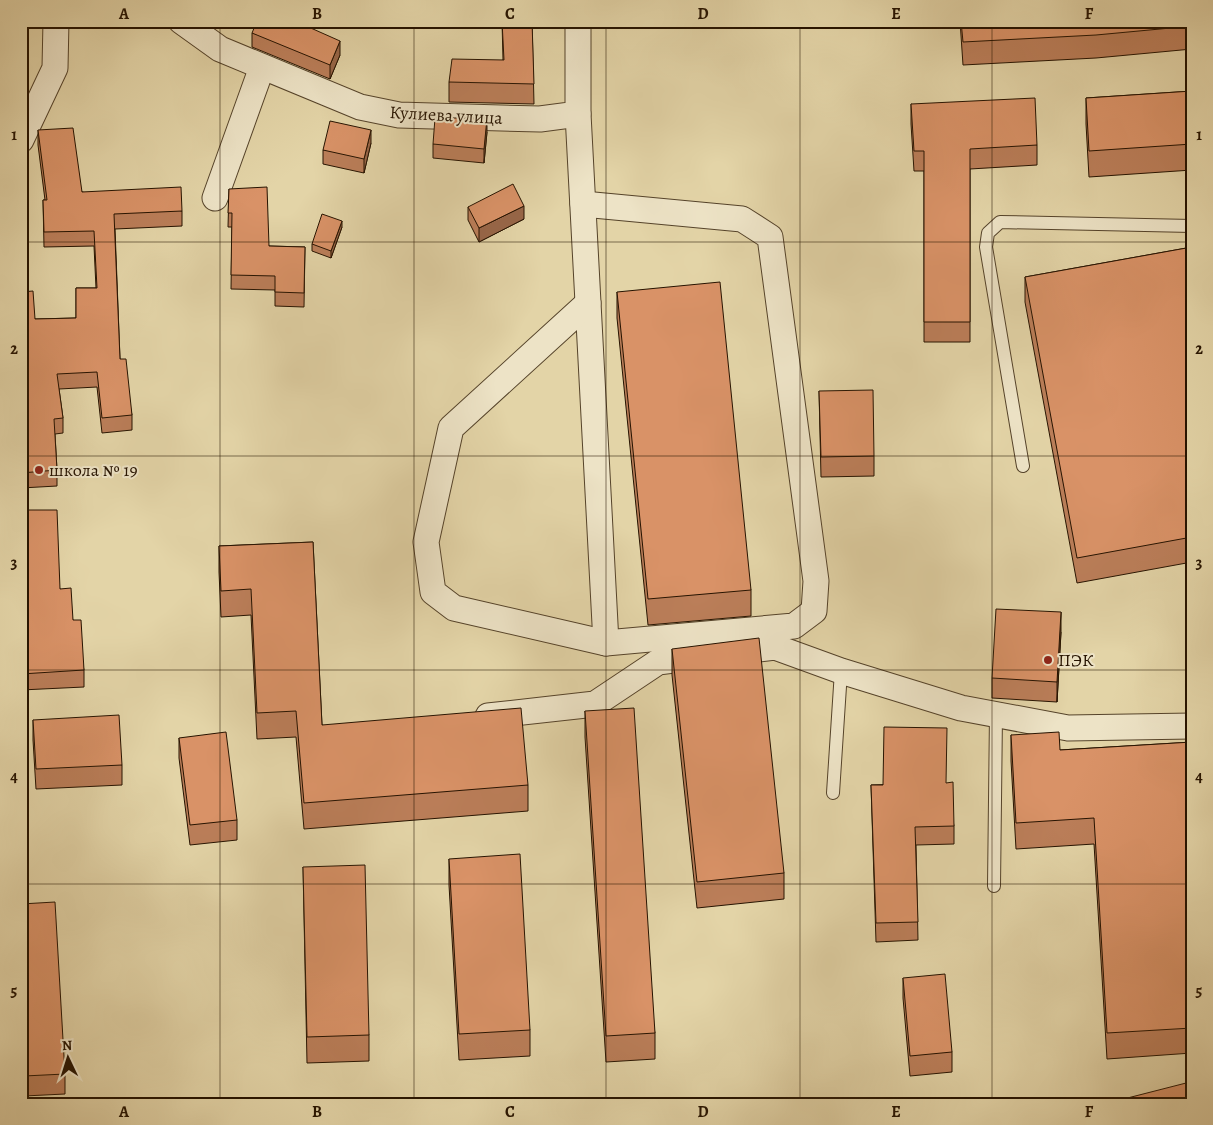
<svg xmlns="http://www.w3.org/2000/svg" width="1213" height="1125" font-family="Alegreya,serif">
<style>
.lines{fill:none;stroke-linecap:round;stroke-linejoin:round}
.service-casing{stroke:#55432a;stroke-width:14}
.minor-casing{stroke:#55432a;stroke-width:27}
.service{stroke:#ede3c6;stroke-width:12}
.minor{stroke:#ede3c6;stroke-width:25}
.wall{fill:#bb7e59;stroke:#261300}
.shaded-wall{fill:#986648;stroke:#261300}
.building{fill:#d99267;stroke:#261300}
.grid{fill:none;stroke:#261300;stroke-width:1;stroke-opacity:0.55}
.poi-dot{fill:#8f2418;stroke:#ede3c6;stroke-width:2}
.labels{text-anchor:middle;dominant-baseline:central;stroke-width:4;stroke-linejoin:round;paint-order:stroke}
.street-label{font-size:18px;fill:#261300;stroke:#ede3c6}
.poi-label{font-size:18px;fill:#261300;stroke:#ede3c6;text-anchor:start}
.neatline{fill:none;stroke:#261300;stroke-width:2}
.grid-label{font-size:16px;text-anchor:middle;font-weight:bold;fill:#261300}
</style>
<rect width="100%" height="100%" fill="#e3d4a7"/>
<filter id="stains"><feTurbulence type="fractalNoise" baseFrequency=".004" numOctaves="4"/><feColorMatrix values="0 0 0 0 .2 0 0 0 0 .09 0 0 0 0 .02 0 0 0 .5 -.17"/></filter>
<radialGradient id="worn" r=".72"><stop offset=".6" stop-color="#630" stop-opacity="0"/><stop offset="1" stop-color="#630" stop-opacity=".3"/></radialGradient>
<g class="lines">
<g class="service-casing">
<g id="service">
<path d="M 1023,466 L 986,247 L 988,233 L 1000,222 L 1192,226"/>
<path d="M 833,793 L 841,671"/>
<path d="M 994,886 L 996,714"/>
</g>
</g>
<g class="minor-casing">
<g id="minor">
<path d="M 181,21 L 220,49 L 360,107 L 399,115 L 466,117 L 540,119 L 578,114 L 578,21"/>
<path d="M 578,114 L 606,643"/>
<path d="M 21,140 L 55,68 L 56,21"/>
<path d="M 215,198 L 262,67"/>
<path d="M 583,204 L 742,219 L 770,237 L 816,581 L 814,611 L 794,626 L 606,643 L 454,608 L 433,592 L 426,542 L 451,428 L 588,303"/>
<path d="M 488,716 L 595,704 L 658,662 L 775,647 L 841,671 L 961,708 L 1068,728 L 1192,726"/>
</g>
</g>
<use href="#service" class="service"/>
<use href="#minor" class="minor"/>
</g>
<g class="wall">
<path d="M 229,21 L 244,21 L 243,26 Z"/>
<path d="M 502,21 L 532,21 L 534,104 L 449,102 L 449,82 L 503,60 Z"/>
<path d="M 960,21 L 1192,21 L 1192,49 L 1096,58 L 963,65 Z"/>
<path d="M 252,33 L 340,55 L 330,79 L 252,47 Z"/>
<path d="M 1192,91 L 1192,170 L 1089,177 L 1086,124 L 1086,98 Z"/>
<path d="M 911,104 L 1037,145 L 1037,165 L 970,169 L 970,342 L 924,342 L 924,171 L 914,171 L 911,124 Z"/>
<path d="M 38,130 L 82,192 L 182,211 L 182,226 L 115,229 L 120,359 L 132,415 L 132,430 L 102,433 L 97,387 L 59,389 L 63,418 L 63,433 L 55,434 L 57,470 L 57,486 L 21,488 L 21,292 L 35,319 L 76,318 L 76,288 L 96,288 L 94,246 L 44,247 L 43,200 L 45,200 L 38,145 Z"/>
<path d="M 487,132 L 484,163 L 433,158 L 433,144 Z"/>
<path d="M 371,143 L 364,173 L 323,164 L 323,150 Z"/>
<path d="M 229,189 L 269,246 L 305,247 L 304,307 L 275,306 L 275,290 L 231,289 L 232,227 L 228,227 Z"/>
<path d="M 468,207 L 524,219 L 479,242 L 468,220 Z"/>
<path d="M 342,227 L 331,258 L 312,251 L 312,244 Z"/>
<path d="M 1192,247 L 1192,562 L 1077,583 L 1025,302 L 1025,277 Z"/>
<path d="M 617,292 L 751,590 L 751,616 L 648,625 L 617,318 Z"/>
<path d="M 819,391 L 874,456 L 874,476 L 821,477 Z"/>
<path d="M 21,510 L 60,589 L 73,620 L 84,670 L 84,687 L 21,690 L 21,623 L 23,623 L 21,605 Z"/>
<path d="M 313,542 L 322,725 L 528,785 L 528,811 L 304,829 L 296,737 L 257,739 L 251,615 L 221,617 L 219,572 L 219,546 Z"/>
<path d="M 1061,632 L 1057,702 L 992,698 L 992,678 Z"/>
<path d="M 672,649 L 784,873 L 784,899 L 697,908 L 672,675 Z"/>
<path d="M 585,711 L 655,1033 L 655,1059 L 606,1062 L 585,737 Z"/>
<path d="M 33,720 L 122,765 L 122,785 L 36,789 L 33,740 Z"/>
<path d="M 1011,735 L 1060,750 L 1192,742 L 1192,1053 L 1107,1059 L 1094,844 L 1016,849 L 1011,761 Z"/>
<path d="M 179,738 L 237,820 L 237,840 L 190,845 L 179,758 Z"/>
<path d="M 946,783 L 954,826 L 954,844 L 916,845 L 918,940 L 876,942 L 871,785 Z"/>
<path d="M 449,859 L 530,1030 L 530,1056 L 459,1060 L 449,885 Z"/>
<path d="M 303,867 L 369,1035 L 369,1061 L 307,1063 Z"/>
<path d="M 21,904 L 65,1074 L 65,1094 L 24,1096 L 21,1052 Z"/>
<path d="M 903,978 L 952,1052 L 952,1072 L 910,1076 L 903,998 Z"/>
</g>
<g class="shaded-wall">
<path d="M 340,41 L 340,55 L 330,79 L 330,65 Z"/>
<path d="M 487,118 L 487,132 L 484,163 L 484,149 Z"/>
<path d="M 371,130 L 371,143 L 364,173 L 364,159 Z"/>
<path d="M 524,206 L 524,219 L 479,242 L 479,228 Z"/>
<path d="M 342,221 L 342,227 L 331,258 L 331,251 Z"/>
<path d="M 1061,612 L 1061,632 L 1057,702 L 1057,682 Z"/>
</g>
<g class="building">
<path d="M 257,21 L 295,21 L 340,41 L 330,65 L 252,33 Z"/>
<path d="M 502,21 L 532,21 L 534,84 L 449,82 L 452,59 L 504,60 Z"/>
<path d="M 961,21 L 1192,21 L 1192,26 L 1096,35 L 963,42 Z"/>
<path d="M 1192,91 L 1192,144 L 1089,151 L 1086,98 Z"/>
<path d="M 1035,98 L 1037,145 L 970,149 L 970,322 L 924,322 L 924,151 L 914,151 L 911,104 Z"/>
<path d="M 435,118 L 487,118 L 484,149 L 433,144 Z"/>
<path d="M 330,121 L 371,130 L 364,159 L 323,150 Z"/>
<path d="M 73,128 L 82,192 L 181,187 L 182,211 L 114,214 L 120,359 L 126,359 L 132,415 L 102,418 L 97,372 L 57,374 L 63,418 L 54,419 L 57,470 L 21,473 L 21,292 L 33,291 L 35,319 L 76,318 L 76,288 L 97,288 L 94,231 L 44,232 L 43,200 L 47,200 L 38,130 Z"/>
<path d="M 513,184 L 524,206 L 479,228 L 468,207 Z"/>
<path d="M 267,187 L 269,246 L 305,247 L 304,293 L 275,292 L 275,276 L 231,275 L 232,213 L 228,213 L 229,189 Z"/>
<path d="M 322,214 L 342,221 L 331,251 L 312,244 Z"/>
<path d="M 1192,247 L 1192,537 L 1077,558 L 1025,277 Z"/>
<path d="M 720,282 L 751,590 L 648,599 L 617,292 Z"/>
<path d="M 873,390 L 874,456 L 821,457 L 819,391 Z"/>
<path d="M 21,510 L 57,510 L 60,589 L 71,588 L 73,620 L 81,620 L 84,670 L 21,674 L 21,623 L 24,623 L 21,588 Z"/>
<path d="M 313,542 L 322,725 L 521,708 L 528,785 L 304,803 L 296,711 L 257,713 L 251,589 L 221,591 L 219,546 Z"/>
<path d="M 996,609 L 1061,612 L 1057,682 L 992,678 Z"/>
<path d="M 759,638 L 784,873 L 697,882 L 672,649 Z"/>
<path d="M 634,708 L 655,1033 L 606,1036 L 585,711 Z"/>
<path d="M 119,715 L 122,765 L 36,769 L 33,720 Z"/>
<path d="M 884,727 L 947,728 L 946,783 L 953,782 L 954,826 L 915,827 L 918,922 L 876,923 L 871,785 L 883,785 Z"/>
<path d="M 226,732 L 237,820 L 190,825 L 179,738 Z"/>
<path d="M 1059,732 L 1060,750 L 1192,742 L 1192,1028 L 1107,1033 L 1094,818 L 1016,823 L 1011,735 Z"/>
<path d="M 520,854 L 530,1030 L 459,1034 L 449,859 Z"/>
<path d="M 365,865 L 369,1035 L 307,1037 L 303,867 Z"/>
<path d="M 55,902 L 65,1074 L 24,1076 L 21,1032 L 21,904 Z"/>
<path d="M 945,974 L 952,1052 L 910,1056 L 903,978 Z"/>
<path d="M 1190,1082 L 1192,1088 L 1192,1104 L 1104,1104 Z"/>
</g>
<path class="grid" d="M 220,21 L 220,1104M 414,21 L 414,1104M 606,21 L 606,1104M 800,21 L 800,1104M 992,21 L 992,1104M 21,242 L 1192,242M 21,456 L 1192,456M 21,670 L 1192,670M 21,884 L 1192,884"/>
<g class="poi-dot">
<circle cx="39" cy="470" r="5"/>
<circle cx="1048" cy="660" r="5"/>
</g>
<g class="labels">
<g class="street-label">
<text transform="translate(446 115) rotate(3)">Кулиева улица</text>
</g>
<g class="poi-label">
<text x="49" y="470">школа № 19</text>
<text x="1058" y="660">ПЭК</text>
</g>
</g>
<rect width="1213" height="1125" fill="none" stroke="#e3d4a7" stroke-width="55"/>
<g transform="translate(68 1058) rotate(356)" stroke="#ede3c6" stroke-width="4" paint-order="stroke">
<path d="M0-4L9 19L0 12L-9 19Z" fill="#261300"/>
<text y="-8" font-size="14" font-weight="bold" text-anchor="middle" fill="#261300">N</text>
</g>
<rect x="28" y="28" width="1158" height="1070" class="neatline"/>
<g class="grid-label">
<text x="124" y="19">A</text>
<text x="317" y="19">B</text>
<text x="510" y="19">C</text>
<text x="703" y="19">D</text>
<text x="896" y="19">E</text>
<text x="1089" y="19">F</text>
<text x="14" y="140">1</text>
<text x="1199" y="140">1</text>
<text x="14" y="354">2</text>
<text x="1199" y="354">2</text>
<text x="14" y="568">3</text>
<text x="1199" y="568">3</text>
<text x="14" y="782">4</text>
<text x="1199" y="782">4</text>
<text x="14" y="996">5</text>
<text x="1199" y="996">5</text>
<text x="124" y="1117">A</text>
<text x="317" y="1117">B</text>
<text x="510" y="1117">C</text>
<text x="703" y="1117">D</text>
<text x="896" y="1117">E</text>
<text x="1089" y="1117">F</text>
</g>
<rect width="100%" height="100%" filter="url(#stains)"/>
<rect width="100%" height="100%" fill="url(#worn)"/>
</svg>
